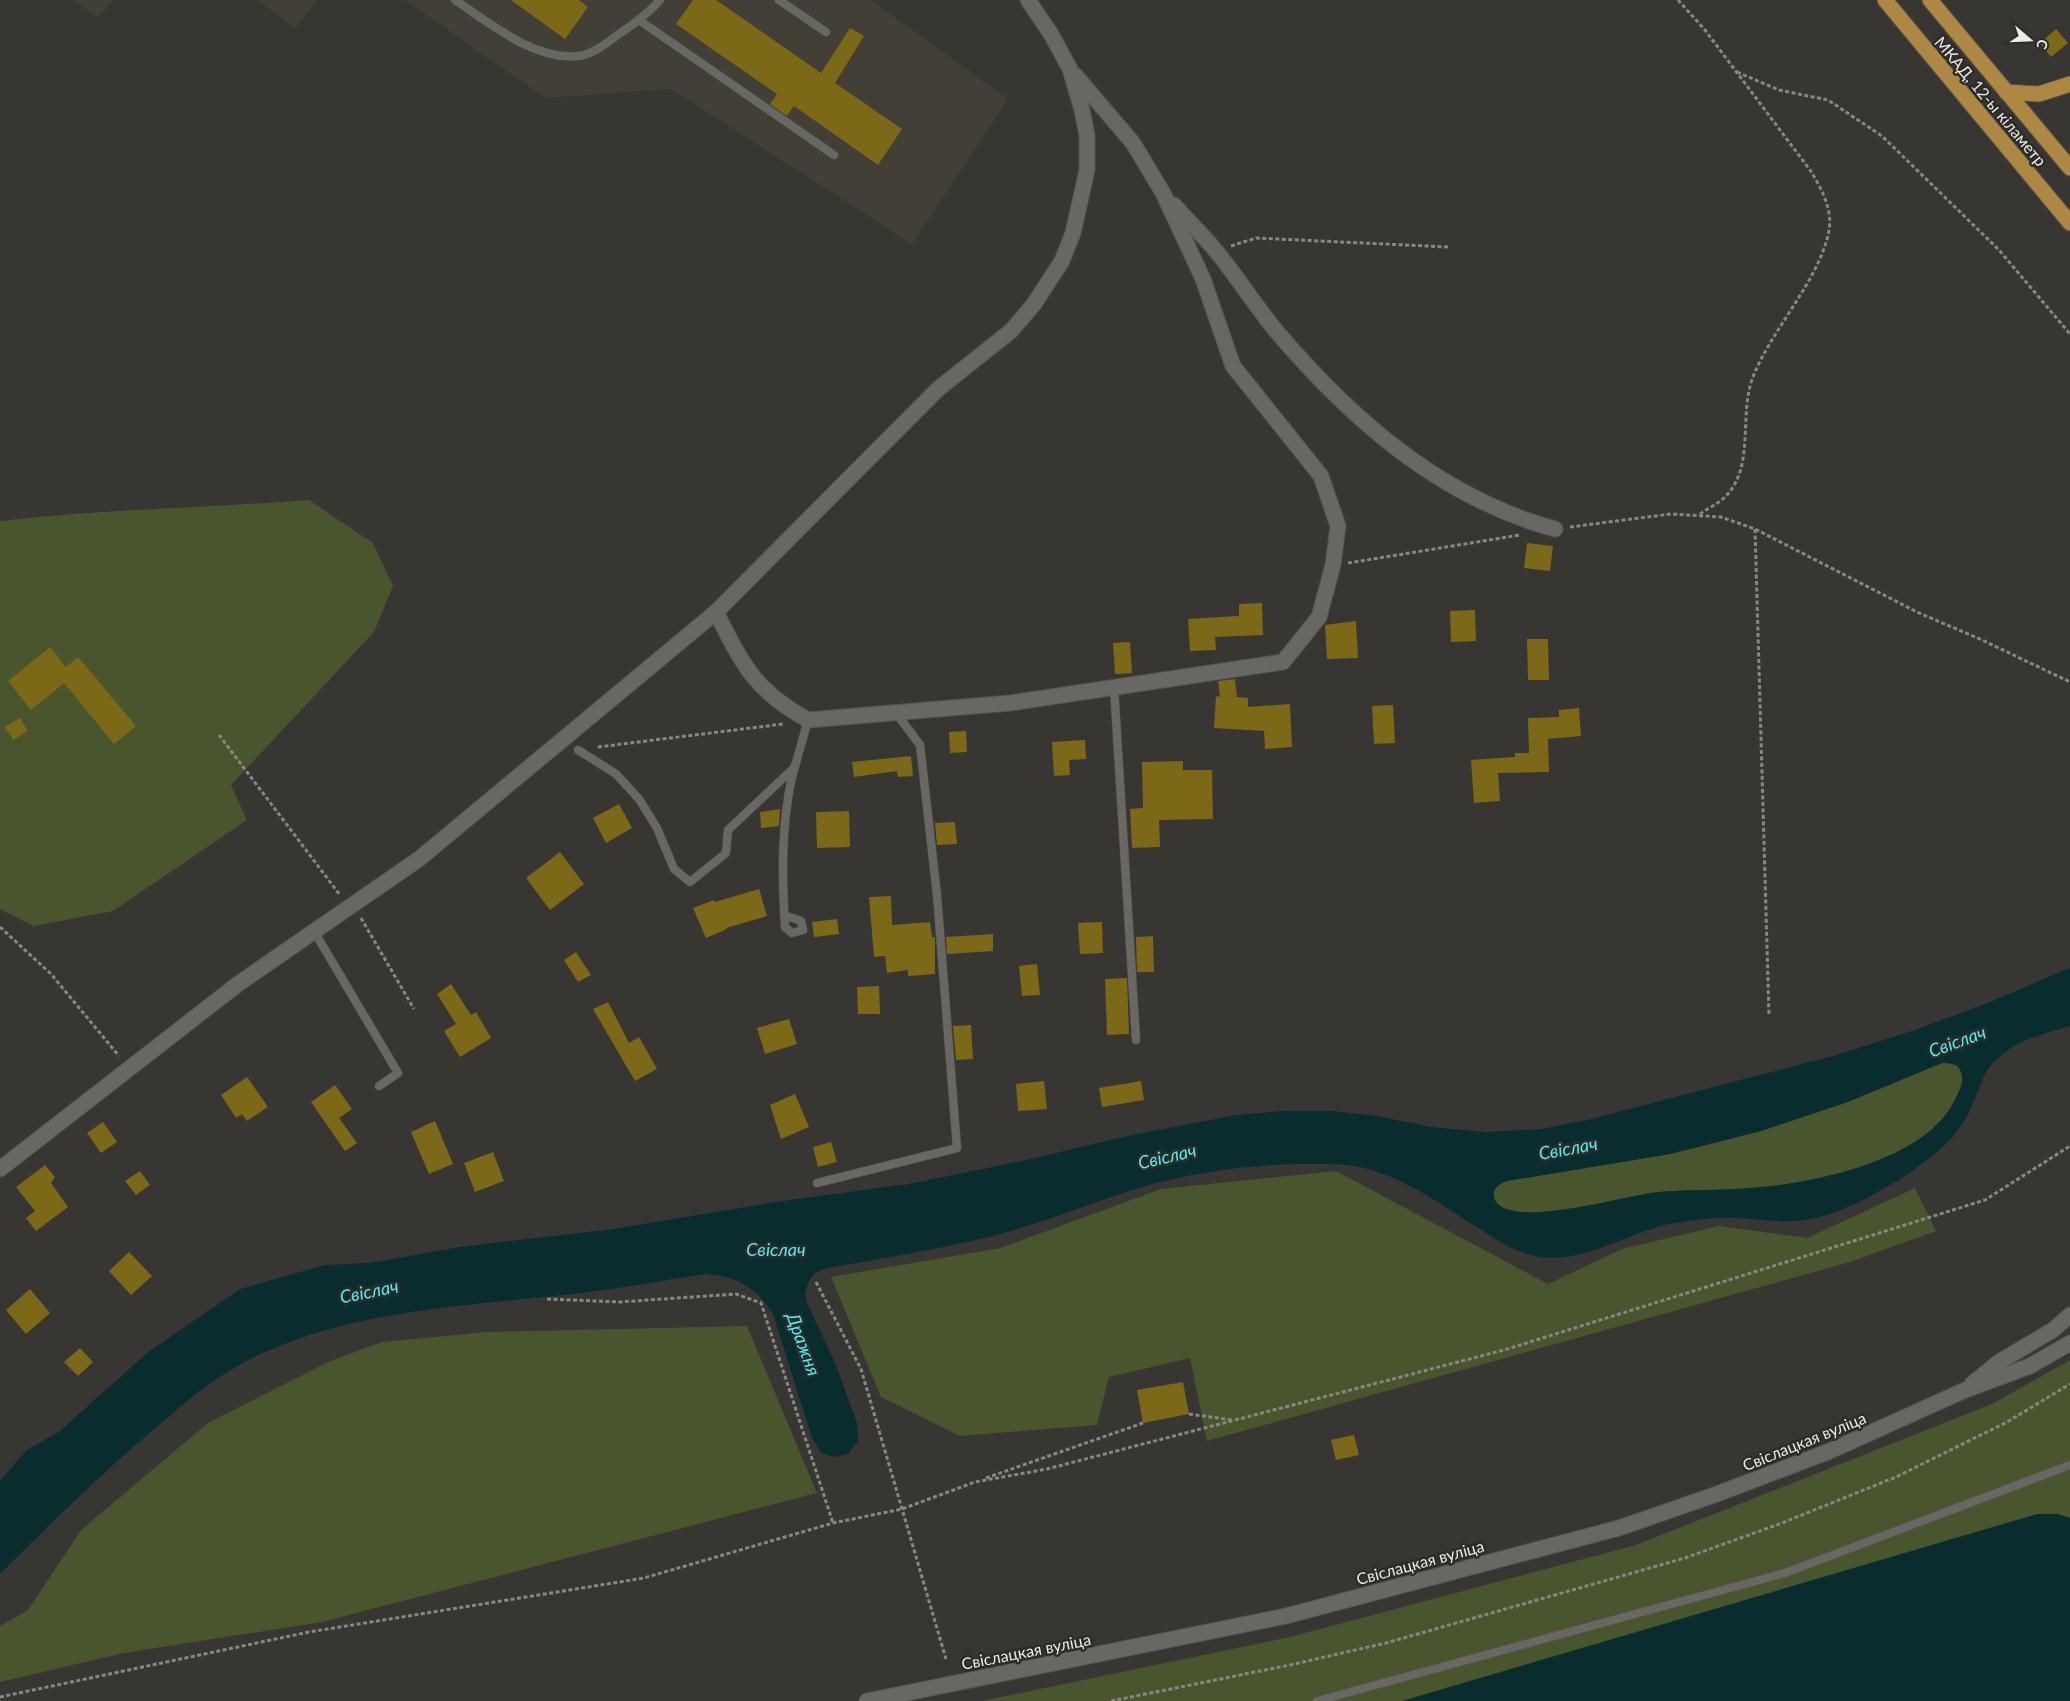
<svg xmlns="http://www.w3.org/2000/svg" width="2070" height="1701" font-family="Lato,sans-serif">
<style>
.built{fill:#413f36}
.green{fill:#49552d}
.water{fill:#092d2e;fill-rule:evenodd}
.building{fill:#7b6917}
.lines{fill:none;stroke-linecap:round;stroke-linejoin:round}
.service-casing{stroke:#535350;stroke-width:9}
.minor-casing{stroke:#535350;stroke-width:17}
.secondary-casing{stroke:#535350;stroke-width:17}
.trunk-casing{stroke:#535350;stroke-width:17}
.path{stroke:#888784;stroke-width:3;stroke-dasharray:4 2.5;stroke-linecap:butt}
.service{stroke:#686763;stroke-width:8}
.minor{stroke:#686763;stroke-width:15}
.secondary{stroke:#686763;stroke-width:15}
.trunk{stroke:#ae8742;stroke-width:15}
.labels{text-anchor:middle;dominant-baseline:central;stroke-width:5;stroke-linejoin:round;paint-order:stroke}
.street-label{font-size:16px;fill:#ebebe8;stroke:#2d2c28}
.water-label{font-size:18px;font-style:italic;fill:#50edf6;stroke:#2d2c28}
</style>
<rect width="100%" height="100%" fill="#373632"/>
<g class="built">
<path d="M 72,0 L 113,0 L 98,17 Z"/>
<path d="M 257,0 L 317,0 L 295,28 Z"/>
<path d="M 405,0 L 871,0 L 1008,99 L 912,244 L 671,89 L 545,98 Z"/>
</g>
<g class="green">
<path d="M 309,500 L 373,543 L 393,586 L 374,632 L 231,785 L 247,820 L 113,911 L 34,926 L 0,909 L 0,521 C 103,509 206,508 309,500 Z"/>
<path d="M 1942,1063 C 1950,1063 1958,1063 1961,1072 C 1966,1083 1956,1097 1951,1107 C 1919,1160 1819,1182 1761,1187 C 1727,1191 1693,1189 1659,1192 C 1630,1194 1510,1231 1495,1200 C 1490,1190 1499,1184 1507,1181 L 1670,1154 L 1761,1131 Z"/>
<path d="M 1336,1171 L 1548,1284 L 1622,1249 L 1719,1226 L 1807,1238 L 1915,1188 L 1936,1231 L 1850,1262 L 1207,1441 L 1190,1358 L 1109,1377 L 1097,1425 L 960,1436 L 881,1397 L 831,1277 L 1000,1248 L 1161,1189 Z"/>
<path d="M 747,1326 L 817,1493 L 322,1622 L 124,1653 L 0,1682 L 0,1626 L 28,1610 L 81,1530 L 208,1423 L 330,1361 L 382,1342 L 486,1332 Z"/>
<path d="M 2070,1360 L 2070,1701 L 982,1701 L 1290,1637 L 1636,1545 L 1994,1403 Z"/>
</g>
<g class="water">
<path d="M 2070,968 L 2070,1026 C 2039,1035 2000,1045 1984,1076 C 1976,1093 1972,1111 1961,1126 C 1936,1163 1856,1210 1812,1219 C 1787,1224 1762,1219 1736,1218 C 1716,1217 1695,1220 1675,1223 C 1623,1232 1577,1271 1524,1253 C 1506,1247 1491,1236 1475,1226 C 1431,1198 1388,1165 1333,1164 C 1273,1162 1207,1169 1149,1185 C 1096,1200 1046,1223 992,1236 C 937,1250 880,1258 824,1269 L 815,1273 L 809,1281 L 805,1292 L 807,1303 L 836,1365 L 857,1423 L 858,1441 L 848,1454 L 835,1457 L 821,1453 L 812,1438 L 773,1314 C 758,1288 736,1276 706,1274 C 659,1281 611,1290 564,1295 C 453,1307 333,1311 234,1368 C 206,1384 182,1405 158,1426 C 102,1472 52,1523 0,1574 L 0,1481 L 27,1450 L 60,1431 L 147,1353 L 240,1289 L 325,1265 L 370,1263 L 460,1247 L 613,1229 L 782,1201 L 909,1184 L 1022,1161 L 1132,1135 L 1236,1115 L 1283,1111 L 1333,1111 L 1377,1116 L 1431,1127 L 1486,1132 L 1541,1129 L 1587,1120 L 1833,1056 L 1915,1030 L 1985,1004 ZM 1942,1063 C 1950,1063 1958,1063 1961,1072 C 1966,1083 1956,1097 1951,1107 C 1919,1160 1819,1182 1761,1187 C 1727,1191 1693,1189 1659,1192 C 1630,1194 1510,1231 1495,1200 C 1490,1190 1499,1184 1507,1181 L 1670,1154 L 1761,1131 L 1848,1102 Z"/>
<path d="M 2037,1514 L 2058,1514 L 2070,1518 L 2070,1701 L 1402,1701 Z"/>
</g>
<g class="building">
<path d="M 511,0 L 579,0 L 588,7 L 565,39 Z"/>
<path d="M 693,0 L 716,0 L 821,73 L 850,28 L 864,36 L 835,83 L 902,129 L 878,165 L 794,106 L 787,116 L 770,104 L 777,94 L 676,24 Z"/>
<path d="M 2056,29 L 2068,43 L 2051,57 L 2040,43 Z"/>
<path d="M 1527,543 L 1553,546 L 1550,571 L 1524,568 Z"/>
<path d="M 1262,603 L 1263,635 L 1215,637 L 1216,650 L 1190,651 L 1188,619 L 1239,616 L 1239,604 Z"/>
<path d="M 1475,610 L 1476,641 L 1451,642 L 1450,611 Z"/>
<path d="M 1356,621 L 1358,658 L 1327,659 L 1325,625 Z"/>
<path d="M 1527,639 L 1548,639 L 1549,680 L 1528,680 Z"/>
<path d="M 1130,642 L 1132,673 L 1115,674 L 1113,643 Z"/>
<path d="M 50,647 L 66,667 L 78,657 L 136,726 L 114,744 L 64,683 L 31,710 L 8,681 Z"/>
<path d="M 1235,679 L 1237,697 L 1248,698 L 1248,707 L 1290,704 L 1292,747 L 1265,749 L 1264,731 L 1214,728 L 1216,696 L 1220,697 L 1218,681 Z"/>
<path d="M 1393,705 L 1395,743 L 1374,744 L 1372,706 Z"/>
<path d="M 1579,708 L 1581,736 L 1548,739 L 1549,772 L 1498,773 L 1500,801 L 1474,803 L 1471,760 L 1515,757 L 1515,753 L 1529,753 L 1528,718 L 1559,717 L 1559,710 Z"/>
<path d="M 20,718 L 28,731 L 13,740 L 5,727 Z"/>
<path d="M 966,731 L 967,752 L 950,753 L 949,732 Z"/>
<path d="M 1085,740 L 1086,759 L 1069,760 L 1070,775 L 1054,776 L 1052,742 Z"/>
<path d="M 911,756 L 913,776 L 898,777 L 897,771 L 854,777 L 852,762 Z"/>
<path d="M 1183,761 L 1183,770 L 1212,770 L 1213,819 L 1159,820 L 1160,847 L 1132,848 L 1130,809 L 1143,808 L 1142,762 Z"/>
<path d="M 619,804 L 632,828 L 606,843 L 593,818 Z"/>
<path d="M 780,809 L 779,826 L 761,828 L 760,812 Z"/>
<path d="M 849,811 L 850,847 L 817,848 L 816,812 Z"/>
<path d="M 955,822 L 957,844 L 937,845 L 935,823 Z"/>
<path d="M 560,852 L 584,884 L 550,910 L 526,878 Z"/>
<path d="M 759,889 L 767,916 L 726,928 L 727,929 L 706,938 L 693,908 L 714,900 L 715,902 Z"/>
<path d="M 891,896 L 892,925 L 930,922 L 932,937 L 935,937 L 935,974 L 908,976 L 908,970 L 887,973 L 885,956 L 874,957 L 869,897 Z"/>
<path d="M 837,919 L 839,934 L 814,937 L 812,922 Z"/>
<path d="M 1102,922 L 1103,953 L 1080,954 L 1078,923 Z"/>
<path d="M 993,934 L 993,951 L 947,954 L 946,937 Z"/>
<path d="M 1153,936 L 1154,972 L 1137,972 L 1136,937 Z"/>
<path d="M 576,952 L 591,975 L 578,982 L 564,960 Z"/>
<path d="M 1037,964 L 1040,995 L 1022,996 L 1019,966 Z"/>
<path d="M 1127,978 L 1129,1034 L 1107,1035 L 1105,979 Z"/>
<path d="M 451,984 L 471,1015 L 476,1012 L 491,1038 L 460,1057 L 444,1031 L 456,1024 L 437,994 Z"/>
<path d="M 879,986 L 880,1014 L 858,1014 L 857,987 Z"/>
<path d="M 608,1002 L 629,1043 L 639,1037 L 657,1069 L 635,1081 L 593,1009 Z"/>
<path d="M 789,1019 L 797,1044 L 765,1054 L 757,1028 Z"/>
<path d="M 971,1025 L 973,1059 L 956,1060 L 953,1026 Z"/>
<path d="M 247,1077 L 268,1107 L 247,1121 L 242,1114 L 236,1118 L 221,1095 Z"/>
<path d="M 1044,1081 L 1047,1109 L 1018,1111 L 1016,1084 Z"/>
<path d="M 1141,1081 L 1144,1100 L 1102,1107 L 1099,1088 Z"/>
<path d="M 335,1085 L 352,1109 L 339,1118 L 357,1143 L 345,1151 L 311,1102 Z"/>
<path d="M 795,1094 L 809,1127 L 781,1139 L 770,1105 Z"/>
<path d="M 435,1121 L 453,1164 L 429,1174 L 411,1132 Z"/>
<path d="M 103,1122 L 117,1142 L 101,1153 L 87,1133 Z"/>
<path d="M 831,1142 L 837,1162 L 818,1167 L 813,1147 Z"/>
<path d="M 493,1152 L 504,1181 L 475,1192 L 464,1163 Z"/>
<path d="M 45,1165 L 55,1177 L 51,1183 L 68,1207 L 36,1231 L 26,1218 L 35,1211 L 16,1187 Z"/>
<path d="M 140,1171 L 150,1185 L 136,1195 L 125,1181 Z"/>
<path d="M 129,1252 L 152,1276 L 131,1295 L 109,1271 Z"/>
<path d="M 30,1289 L 50,1313 L 26,1334 L 6,1310 Z"/>
<path d="M 80,1348 L 93,1362 L 78,1376 L 64,1362 Z"/>
<path d="M 1183,1382 L 1189,1414 L 1143,1423 L 1137,1390 Z"/>
<path d="M 1354,1435 L 1359,1455 L 1336,1460 L 1331,1440 Z"/>
</g>
<g class="lines">
<g class="service-casing">
<g id="service">
<path d="M 455,0 C 490,23 534,61 579,56 C 593,54 607,43 619,34 C 634,24 648,14 660,0"/>
<path d="M 779,0 L 826,32"/>
<path d="M 639,20 L 834,155"/>
<path d="M 1114,687 L 1136,1040"/>
<path d="M 578,750 L 616,774 L 639,799 L 657,828 L 674,869 L 690,882 L 726,853 L 728,830 L 795,767"/>
<path d="M 784,915 L 801,921 L 803,930 L 792,933 L 785,927 C 782,877 781,826 792,777 C 797,758 803,739 808,720"/>
<path d="M 314,931 L 398,1073 L 379,1086"/>
<path d="M 817,1183 L 957,1148 L 937,895 L 920,745 L 896,713"/>
<path d="M 1317,1701 L 1785,1573 L 2070,1465"/>
</g>
</g>
<g class="minor-casing">
<g id="minor">
<path d="M 1174,205 C 1189,222 1206,238 1220,256 C 1240,281 1257,308 1277,332 C 1352,420 1441,498 1555,529"/>
<path d="M 716,612 C 743,665 754,690 808,720 L 1010,703 L 1283,662 L 1319,617 L 1333,565 L 1338,526 L 1321,476 L 1233,366 L 1203,279 L 1163,193 L 1133,143 L 1075,75"/>
<path d="M 0,1169 L 238,984 L 419,859 L 716,612 L 938,389 L 1011,331 L 1034,304 L 1062,261 L 1073,233 L 1087,170 L 1087,135 L 1082,110 L 1070,69 L 1051,34 L 1028,0"/>
</g>
</g>
<g class="secondary-casing">
<g id="secondary">
<path d="M 1972,1384 L 1999,1362 L 2053,1330 L 2070,1315"/>
<path d="M 867,1701 L 1286,1616 L 1619,1528 L 1717,1494 L 1830,1451 L 1963,1391 L 2030,1366 L 2070,1343"/>
</g>
</g>
<g class="trunk-casing">
<g id="trunk">
<path d="M 1885,0 L 2070,223"/>
<path d="M 1930,0 L 2070,168"/>
<path d="M 2006,92 L 2039,94 L 2070,84"/>
</g>
</g>
<g class="path">
<path d="M 1678,0 L 1705,30 L 1810,170 C 1820,186 1833,209 1829,230 C 1821,278 1771,330 1753,377 C 1738,415 1756,466 1725,497 C 1718,504 1708,508 1700,514"/>
<path d="M 1737,72 L 1779,90 L 1828,100 L 1882,136 L 1999,250 L 2070,334"/>
<path d="M 1231,246 L 1256,238 L 1448,247"/>
<path d="M 1570,527 L 1671,514 L 1721,517 L 1755,529 L 1919,613 L 1980,639 L 2070,682"/>
<path d="M 1755,529 L 1769,1016"/>
<path d="M 1348,563 L 1520,535"/>
<path d="M 219,735 L 340,895"/>
<path d="M 598,747 L 783,724"/>
<path d="M 361,918 L 414,1009"/>
<path d="M 0,927 L 51,974 L 119,1056"/>
<path d="M 816,1282 L 861,1369 L 946,1659"/>
<path d="M 547,1299 L 619,1302 L 736,1294 L 761,1303 L 833,1523"/>
<path d="M 1189,1414 L 1232,1420"/>
<path d="M 986,1478 L 1143,1423"/>
<path d="M 0,1697 L 309,1632 L 644,1578 L 833,1523 L 902,1509 L 975,1482 L 1047,1469 L 1504,1350 L 1985,1200 L 2070,1146"/>
<path d="M 1111,1701 L 1290,1665 L 1386,1643 L 1685,1558 L 1782,1523 L 1896,1477 L 2007,1422 L 2070,1384"/>
</g>
<use href="#service" class="service"/>
<use href="#minor" class="minor"/>
<use href="#secondary" class="secondary"/>
<use href="#trunk" class="trunk"/>
</g>
<g class="labels">
<g class="street-label">
<text transform="translate(1991 101) rotate(50)">МКАД, 12-ы кіламетр</text>
<text transform="translate(1804 1441) rotate(-22)">Свіслацкая вуліца</text>
<text transform="translate(1420 1562) rotate(-15)">Свіслацкая вуліца</text>
<text transform="translate(1026 1651) rotate(-11)">Свіслацкая вуліца</text>
</g>
<g class="water-label">
<text transform="translate(1957 1041) rotate(-20)">Свіслач</text>
<text transform="translate(1568 1148) rotate(-10)">Свіслач</text>
<text transform="translate(1167 1156) rotate(-13)">Свіслач</text>
<text x="776" y="1249">Свіслач</text>
<text transform="translate(369 1291) rotate(-11)">Свіслач</text>
<text transform="translate(804 1344) rotate(70)">Дражня</text>
</g>
</g>
<g transform="translate(2030 40) rotate(109)" stroke="#2d2c28" stroke-width="4" paint-order="stroke">
<path d="M0-4L9 19L0 12L-9 19Z" fill="#ebebe8"/>
<text y="-8" font-size="14" font-weight="bold" text-anchor="middle" fill="#ebebe8">С</text>
</g>
</svg>
